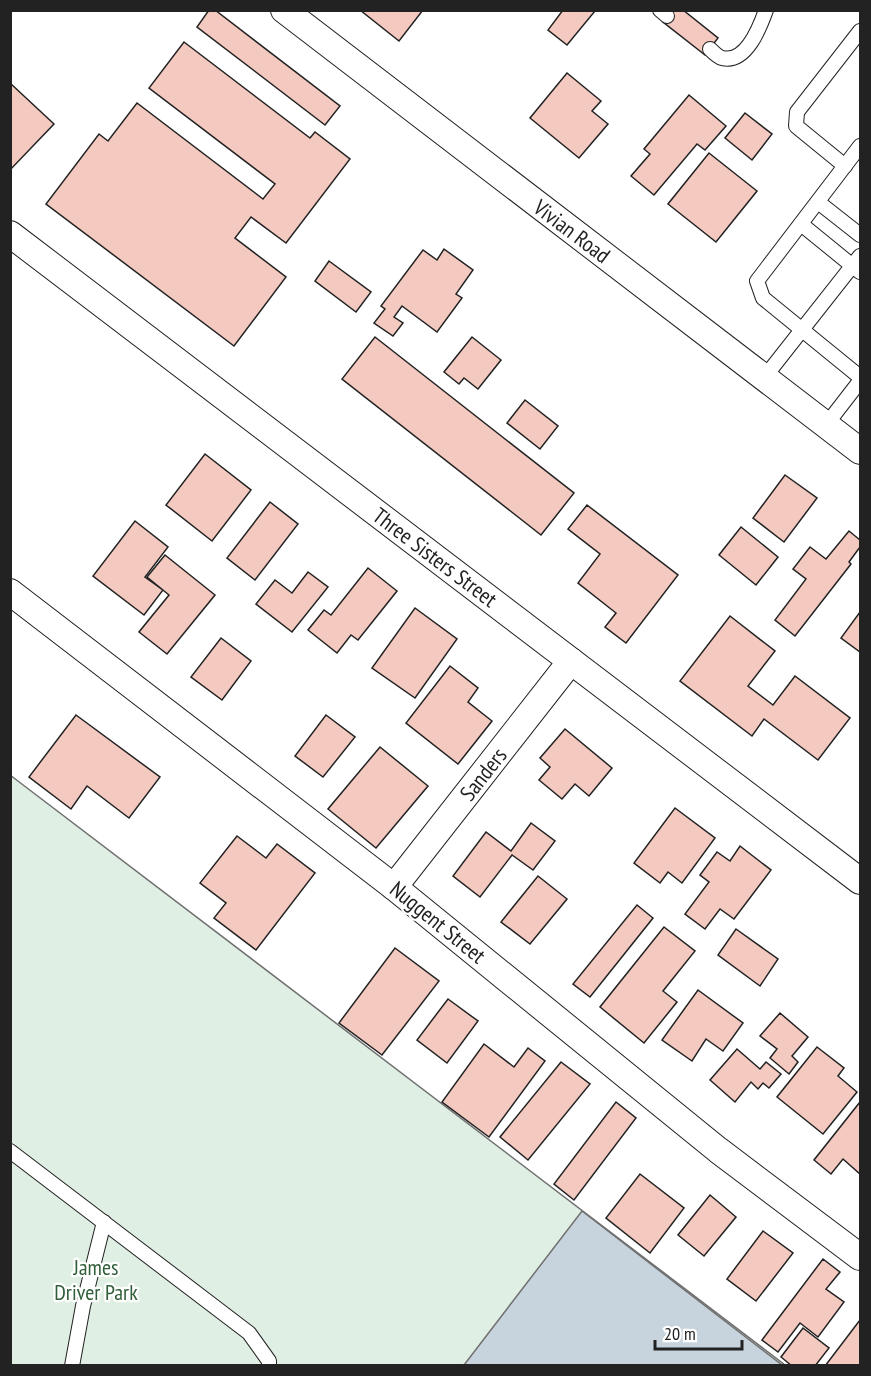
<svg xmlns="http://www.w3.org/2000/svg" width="871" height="1376" font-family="'PT Sans Narrow',sans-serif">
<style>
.green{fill:#e0efe3;stroke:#6f6f6f;stroke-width:1.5}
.water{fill:#c7d3dd;stroke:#6f6f6f;stroke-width:1.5}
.building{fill:#f3c9c0;stroke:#222;stroke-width:1.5}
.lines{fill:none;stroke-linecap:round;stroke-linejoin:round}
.lane-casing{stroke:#222;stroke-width:16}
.street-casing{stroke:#222;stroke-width:28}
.lane{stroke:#fff;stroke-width:14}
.street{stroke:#fff;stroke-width:26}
.labels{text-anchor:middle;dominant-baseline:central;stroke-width:4.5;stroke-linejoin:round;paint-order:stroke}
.street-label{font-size:22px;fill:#222;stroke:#fff}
.park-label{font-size:22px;fill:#2f5e38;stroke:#fff}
</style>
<rect width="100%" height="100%" fill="#fff"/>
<path class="green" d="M 10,775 L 785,1365 L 11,1365 Z"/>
<path class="water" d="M 582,1211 L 782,1365 L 464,1365 Z"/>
<g class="building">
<path d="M 209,10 L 215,10 L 340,106 L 325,125 L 197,27 Z"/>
<path d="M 360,10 L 423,10 L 399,41 Z"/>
<path d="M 563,10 L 595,11 L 567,45 L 548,30 Z"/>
<path d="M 672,10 L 683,10 L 718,38 L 705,55 L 663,22 Z"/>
<path d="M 184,42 L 310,138 L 315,132 L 350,159 L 286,243 L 251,217 L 235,238 L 286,277 L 234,346 L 46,204 L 99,134 L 108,141 L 137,103 L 263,199 L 275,184 L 149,88 Z"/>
<path d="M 567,73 L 601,101 L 592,111 L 608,124 L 579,158 L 530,118 Z"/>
<path d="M 10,83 L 54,124 L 10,170 Z"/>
<path d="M 689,95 L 726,126 L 705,150 L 697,144 L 654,195 L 631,176 L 650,154 L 644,149 Z"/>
<path d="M 745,113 L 772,134 L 752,160 L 725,138 Z"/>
<path d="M 709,153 L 757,191 L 716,242 L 668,204 Z"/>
<path d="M 444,249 L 473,270 L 456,294 L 462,298 L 437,332 L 402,306 L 394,317 L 403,323 L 393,336 L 374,323 L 385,309 L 381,306 L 423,250 L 437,260 Z"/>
<path d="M 329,261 L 371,292 L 356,312 L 315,281 Z"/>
<path d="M 375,337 L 574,493 L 541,535 L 342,379 Z"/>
<path d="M 472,337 L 501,360 L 478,389 L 464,378 L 459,384 L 444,372 Z"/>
<path d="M 525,400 L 558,426 L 540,449 L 507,423 Z"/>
<path d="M 205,454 L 251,490 L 212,541 L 166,505 Z"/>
<path d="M 785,475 L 817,498 L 784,542 L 753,518 Z"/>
<path d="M 270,502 L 298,524 L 255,580 L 227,558 Z"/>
<path d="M 587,505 L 678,575 L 626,643 L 605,627 L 616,613 L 578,583 L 600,554 L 568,529 Z"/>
<path d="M 135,521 L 168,547 L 145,577 L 163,590 L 144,615 L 93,576 Z"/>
<path d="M 741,527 L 778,557 L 756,585 L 719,555 Z"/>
<path d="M 849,531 L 860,540 L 860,547 L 849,562 L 851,564 L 795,636 L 775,620 L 806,579 L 793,569 L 810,547 L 826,559 Z"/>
<path d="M 165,555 L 215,595 L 167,654 L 139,632 L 169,595 L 147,577 Z"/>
<path d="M 368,568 L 397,591 L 358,640 L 351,635 L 337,653 L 308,630 L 324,610 L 331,615 Z"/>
<path d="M 308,572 L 328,587 L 292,632 L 256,604 L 275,580 L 292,593 Z"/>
<path d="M 415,608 L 457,639 L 415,698 L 372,668 Z"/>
<path d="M 860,612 L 860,652 L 841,638 Z"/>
<path d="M 730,616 L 775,651 L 748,686 L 773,705 L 795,676 L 850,718 L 818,760 L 764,719 L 752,736 L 680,681 Z"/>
<path d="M 221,638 L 251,661 L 222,700 L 191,677 Z"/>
<path d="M 450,666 L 478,688 L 468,702 L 492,721 L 458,764 L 406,723 Z"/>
<path d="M 76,715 L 160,777 L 129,818 L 87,786 L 71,809 L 29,777 Z"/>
<path d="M 326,715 L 355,737 L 323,777 L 295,756 Z"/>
<path d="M 565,729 L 612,768 L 589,796 L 575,784 L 562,799 L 539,780 L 550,767 L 540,758 Z"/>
<path d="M 380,747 L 428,786 L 376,848 L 328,809 Z"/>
<path d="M 675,808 L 715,838 L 682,883 L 668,872 L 660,883 L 634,863 Z"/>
<path d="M 531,823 L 555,841 L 533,870 L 512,855 L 480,897 L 453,876 L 486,832 L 511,851 Z"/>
<path d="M 237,836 L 266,858 L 277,844 L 315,873 L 256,950 L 214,918 L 226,903 L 200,883 Z"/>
<path d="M 740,846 L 771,870 L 734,919 L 720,909 L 705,929 L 685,914 L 709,882 L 700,875 L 717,852 L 730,861 Z"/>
<path d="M 538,876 L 567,899 L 530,944 L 501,922 Z"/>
<path d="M 637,905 L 653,918 L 590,997 L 573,984 Z"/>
<path d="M 664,927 L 695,951 L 663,991 L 677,1002 L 644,1043 L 600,1007 Z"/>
<path d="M 736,929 L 778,959 L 760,986 L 718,955 Z"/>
<path d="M 395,948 L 439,981 L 382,1055 L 339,1023 Z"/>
<path d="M 698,990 L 743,1023 L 723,1051 L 706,1039 L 692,1061 L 662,1040 Z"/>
<path d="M 448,999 L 478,1021 L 447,1063 L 417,1040 Z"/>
<path d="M 780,1013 L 808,1037 L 792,1056 L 798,1062 L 789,1074 L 770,1058 L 777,1049 L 760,1036 Z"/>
<path d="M 484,1044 L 514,1067 L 528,1048 L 545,1061 L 489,1137 L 442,1102 Z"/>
<path d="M 817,1047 L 844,1068 L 838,1076 L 857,1092 L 823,1134 L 777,1097 Z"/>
<path d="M 737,1049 L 760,1069 L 766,1062 L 781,1074 L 769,1088 L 763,1083 L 758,1089 L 751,1082 L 735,1102 L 710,1080 Z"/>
<path d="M 561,1062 L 590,1084 L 528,1160 L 500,1137 Z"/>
<path d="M 616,1102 L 636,1118 L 574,1200 L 554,1184 Z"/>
<path d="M 860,1102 L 860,1174 L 843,1159 L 831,1174 L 814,1160 Z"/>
<path d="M 640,1174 L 684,1208 L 650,1253 L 606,1218 Z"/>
<path d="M 710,1195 L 736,1217 L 704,1256 L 678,1235 Z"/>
<path d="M 763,1231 L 793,1253 L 756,1301 L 727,1279 Z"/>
<path d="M 823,1259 L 840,1272 L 826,1289 L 844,1302 L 818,1337 L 800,1323 L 778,1352 L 762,1340 Z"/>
<path d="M 860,1320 L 860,1366 L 825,1366 Z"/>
<path d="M 803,1328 L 829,1348 L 815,1366 L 792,1366 L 781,1357 Z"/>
</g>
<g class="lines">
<g class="lane-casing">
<g id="lane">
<path d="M 660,10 L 667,16"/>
<path d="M 710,49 C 713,52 718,57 722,58 C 746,64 760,27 766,10"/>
<path d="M 860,146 L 757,281 L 763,298 L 860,377"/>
<path d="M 845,166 L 796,126 L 797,112 L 860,31"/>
<path d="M 818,202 L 860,235"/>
<path d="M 801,224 L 860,272"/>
<path d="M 764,378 L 860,256"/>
<path d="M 826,425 L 860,381"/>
<path d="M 10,1151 L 249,1333 L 269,1361 L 269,1366"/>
<path d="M 72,1366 L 83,1306 L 104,1222"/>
</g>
</g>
<g class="street-casing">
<g id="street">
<path d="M 284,10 L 860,451"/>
<path d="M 10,234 L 860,881"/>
<path d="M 10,592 L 394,887 L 718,1150 L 860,1257"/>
<path d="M 394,887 L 571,661"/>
</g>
</g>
<use href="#lane" class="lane"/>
<use href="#street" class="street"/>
</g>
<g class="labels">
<g class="street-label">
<text transform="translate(572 231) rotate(37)">Vivian Road</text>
<text transform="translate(435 557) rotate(37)">Three Sisters Street</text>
<text transform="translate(483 774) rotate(-52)">Sanders</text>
<text transform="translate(438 922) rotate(39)">Nuggent Street</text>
</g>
<g class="park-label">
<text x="96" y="1267">James<tspan x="96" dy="25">Driver Park</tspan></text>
</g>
</g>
<rect width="871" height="1376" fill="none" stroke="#222222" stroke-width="24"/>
<path d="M655 1340v9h87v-9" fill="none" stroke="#222222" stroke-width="3"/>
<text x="664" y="1340" font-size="18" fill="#222222" stroke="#ffffff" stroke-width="4.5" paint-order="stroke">20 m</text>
</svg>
